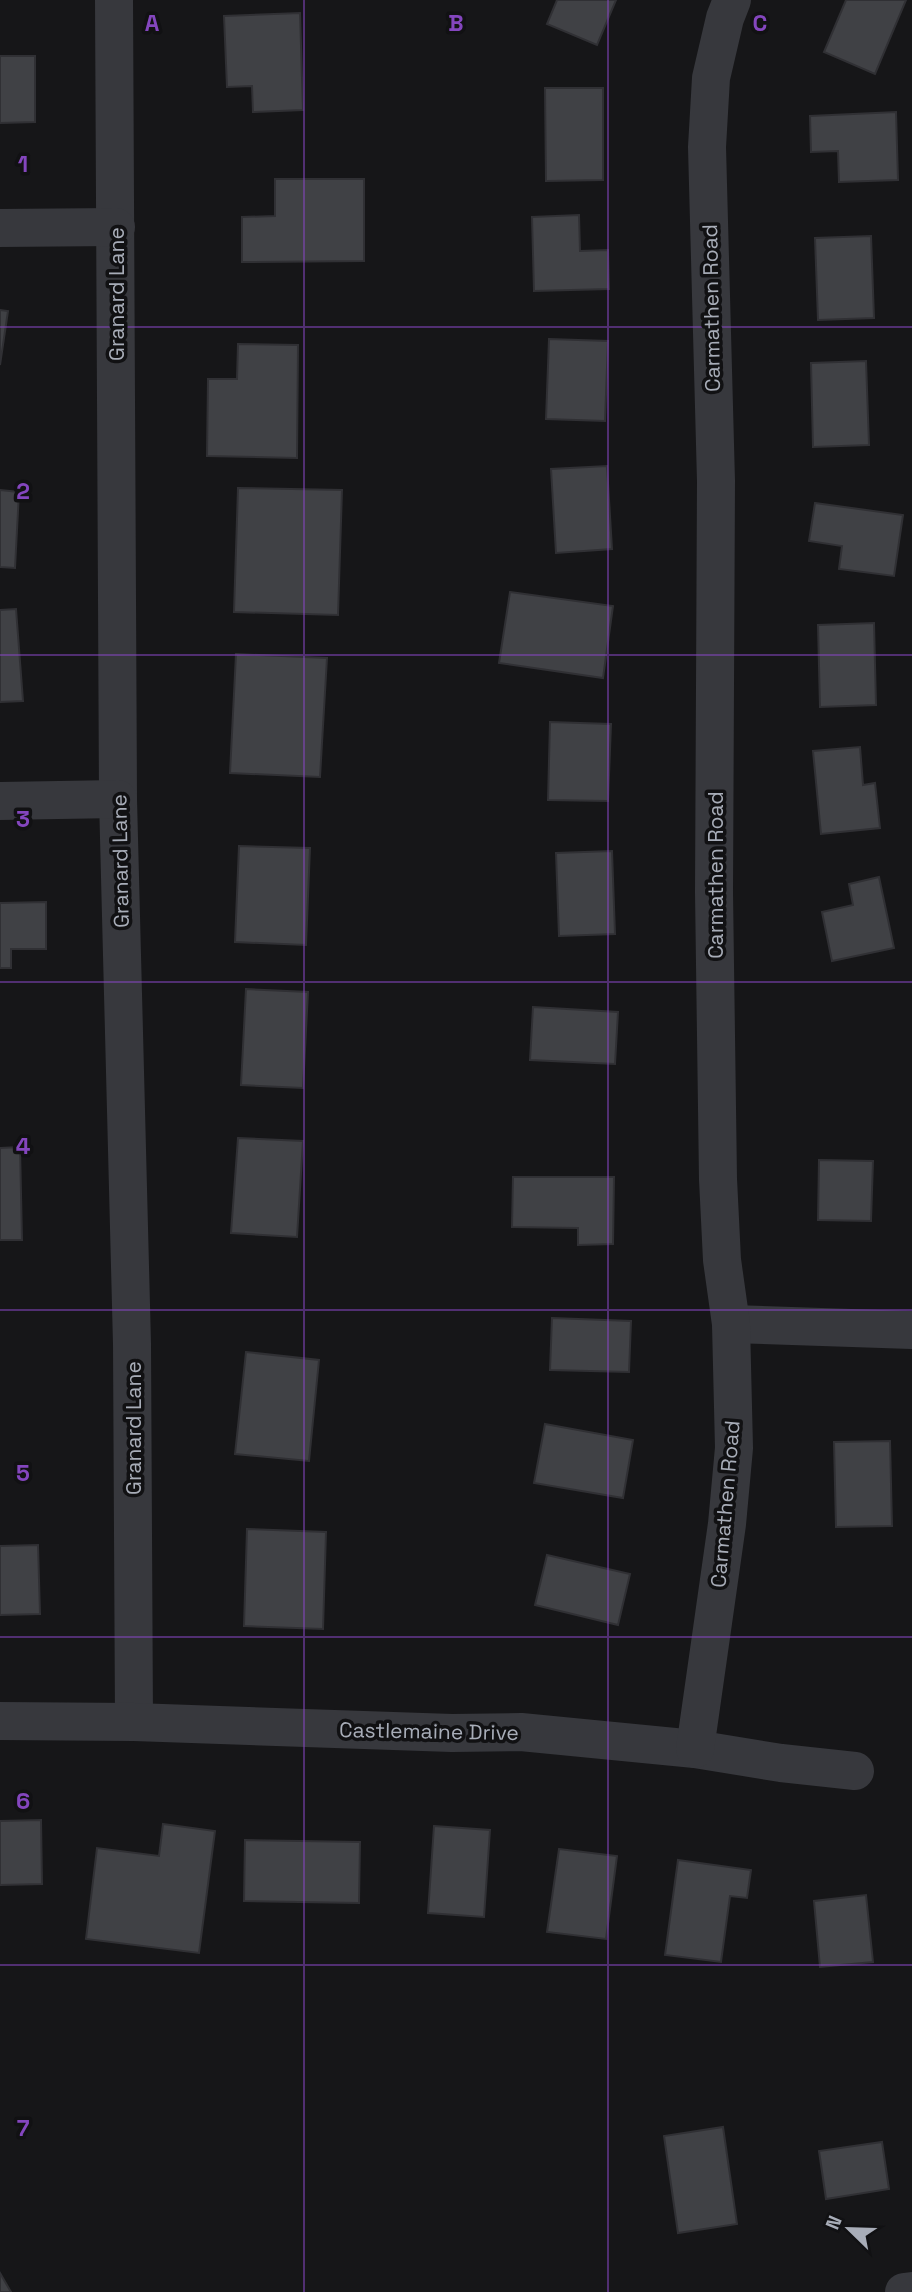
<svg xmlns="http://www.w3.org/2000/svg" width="912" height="2292" font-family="'Space Grotesk',sans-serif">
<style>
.building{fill:#404145;stroke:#303034;stroke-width:2}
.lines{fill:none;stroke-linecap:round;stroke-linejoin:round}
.minor{stroke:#37383d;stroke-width:38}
.grid{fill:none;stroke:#8446be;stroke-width:2;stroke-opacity:0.55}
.labels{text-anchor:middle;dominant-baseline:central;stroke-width:7;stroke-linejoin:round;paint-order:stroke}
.street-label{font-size:21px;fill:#a8adb8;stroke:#111113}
.grid-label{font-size:23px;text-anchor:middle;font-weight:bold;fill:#8446be;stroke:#111113;stroke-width:7;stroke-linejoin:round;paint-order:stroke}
</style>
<rect width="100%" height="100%" fill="#161618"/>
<g class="building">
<path d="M 557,0 L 616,0 L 597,45 L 547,24 Z"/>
<path d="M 846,0 L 906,0 L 875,74 L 824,52 Z"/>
<path d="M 300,13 L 303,110 L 253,112 L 252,86 L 227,87 L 224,16 Z"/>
<path d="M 0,56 L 35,56 L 35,122 L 0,123 Z"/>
<path d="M 545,88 L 603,88 L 603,180 L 546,181 Z"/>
<path d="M 896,112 L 898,180 L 839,182 L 838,151 L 811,152 L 810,116 Z"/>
<path d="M 275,179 L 364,179 L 364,261 L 242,262 L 242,217 L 275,216 Z"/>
<path d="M 579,215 L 580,251 L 608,250 L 609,289 L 534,291 L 532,217 Z"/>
<path d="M 871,236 L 874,318 L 818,320 L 815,238 Z"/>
<path d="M 0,310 L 8,311 L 0,365 Z"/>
<path d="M 549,339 L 608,341 L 605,421 L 546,419 Z"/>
<path d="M 238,344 L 298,345 L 297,458 L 207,456 L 208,379 L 237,379 Z"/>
<path d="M 866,361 L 869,445 L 813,447 L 811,363 Z"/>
<path d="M 607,466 L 612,549 L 556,553 L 551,469 Z"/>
<path d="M 238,488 L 342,490 L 338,615 L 234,612 Z"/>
<path d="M 0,490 L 19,492 L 15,568 L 0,567 Z"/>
<path d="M 815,503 L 903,515 L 894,576 L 839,569 L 842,546 L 809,541 Z"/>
<path d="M 510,592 L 613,606 L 603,678 L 499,663 Z"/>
<path d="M 16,609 L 23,701 L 0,702 L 0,610 Z"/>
<path d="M 874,623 L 876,705 L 820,707 L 818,625 Z"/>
<path d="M 236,654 L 327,658 L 320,777 L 230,773 Z"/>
<path d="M 550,722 L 611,724 L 608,801 L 548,800 Z"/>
<path d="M 860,747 L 863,785 L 875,783 L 880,828 L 821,834 L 813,751 Z"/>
<path d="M 239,846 L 310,848 L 306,945 L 235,942 Z"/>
<path d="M 612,851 L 615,934 L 559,936 L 556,853 Z"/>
<path d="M 879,877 L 894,948 L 832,961 L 822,912 L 853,905 L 849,884 Z"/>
<path d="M 46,902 L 46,949 L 11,949 L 11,968 L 0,968 L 0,903 Z"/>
<path d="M 246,989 L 308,992 L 303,1088 L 241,1085 Z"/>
<path d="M 533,1007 L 618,1012 L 615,1064 L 530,1060 Z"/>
<path d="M 238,1138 L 303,1141 L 297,1237 L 231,1233 Z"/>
<path d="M 20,1147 L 22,1240 L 0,1240 L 0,1148 Z"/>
<path d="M 819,1160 L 873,1161 L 871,1221 L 818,1220 Z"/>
<path d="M 513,1177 L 614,1177 L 613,1244 L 578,1245 L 578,1228 L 512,1227 Z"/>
<path d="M 552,1318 L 631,1321 L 629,1372 L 550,1370 Z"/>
<path d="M 246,1352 L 319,1360 L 309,1461 L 235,1454 Z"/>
<path d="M 545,1424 L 633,1440 L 623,1498 L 534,1483 Z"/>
<path d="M 890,1441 L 892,1526 L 836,1527 L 834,1442 Z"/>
<path d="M 247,1529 L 326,1532 L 323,1629 L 244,1626 Z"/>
<path d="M 38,1545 L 40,1614 L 0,1615 L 0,1546 Z"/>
<path d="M 547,1555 L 630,1574 L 618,1625 L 535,1605 Z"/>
<path d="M 41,1820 L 42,1884 L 0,1885 L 0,1821 Z"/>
<path d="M 163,1824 L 215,1831 L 199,1953 L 86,1939 L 97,1848 L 159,1856 Z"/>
<path d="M 434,1826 L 490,1830 L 484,1917 L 428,1913 Z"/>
<path d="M 245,1840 L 360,1842 L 359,1903 L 244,1901 Z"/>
<path d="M 559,1849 L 617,1856 L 606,1939 L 547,1932 Z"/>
<path d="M 678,1860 L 751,1870 L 747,1898 L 730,1896 L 721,1962 L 665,1955 Z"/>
<path d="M 866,1895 L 873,1962 L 820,1967 L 814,1901 Z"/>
<path d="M 723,2127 L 737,2224 L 678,2233 L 664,2136 Z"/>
<path d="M 882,2142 L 889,2189 L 826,2199 L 819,2151 Z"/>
<path d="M 0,2273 L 11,2292 L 0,2292 Z"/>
</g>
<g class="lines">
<g class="minor">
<path d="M 114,0 L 118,799 L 132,1344 L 134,1722"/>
<path d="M 0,228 L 116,227"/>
<path d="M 0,801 L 118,799"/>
<path d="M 731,1324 L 912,1330"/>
<path d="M 0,1721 L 134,1722 L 452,1733 L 521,1732 L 695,1749 L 781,1763 L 855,1771"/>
<path d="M 695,1749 L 727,1524 L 734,1448 L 731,1324 L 722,1260 L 718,1179 L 714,892 L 716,481 L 707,147 L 711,78 L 725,18 L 732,0"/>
<path d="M 904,2292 L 912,2291"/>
</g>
</g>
<path class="grid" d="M 304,0 L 304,2292M 608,0 L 608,2292M 0,327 L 912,327M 0,655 L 912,655M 0,982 L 912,982M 0,1310 L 912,1310M 0,1637 L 912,1637M 0,1965 L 912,1965"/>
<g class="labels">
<g class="street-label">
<text transform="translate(116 294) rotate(-90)">Granard Lane</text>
<text transform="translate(711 308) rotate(-91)">Carmathen Road</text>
<text transform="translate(120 861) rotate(-91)">Granard Lane</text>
<text transform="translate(715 875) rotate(-90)">Carmathen Road</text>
<text transform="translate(133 1428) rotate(-90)">Granard Lane</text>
<text transform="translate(725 1504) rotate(-85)">Carmathen Road</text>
<text transform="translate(429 1731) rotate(1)">Castlemaine Drive</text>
</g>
</g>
<g class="grid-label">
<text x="152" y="31">A</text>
<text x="456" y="31">B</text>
<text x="760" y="31">C</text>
<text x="23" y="172">1</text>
<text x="23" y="499">2</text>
<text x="23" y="827">3</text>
<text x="23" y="1154">4</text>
<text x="23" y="1481">5</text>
<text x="23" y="1809">6</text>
<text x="23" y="2136">7</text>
</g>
<g transform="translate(849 2229) rotate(293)" stroke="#111113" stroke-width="5" paint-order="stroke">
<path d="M0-5L12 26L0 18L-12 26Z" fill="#a8adb8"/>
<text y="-10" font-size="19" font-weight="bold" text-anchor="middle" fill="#a8adb8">N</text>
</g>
</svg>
